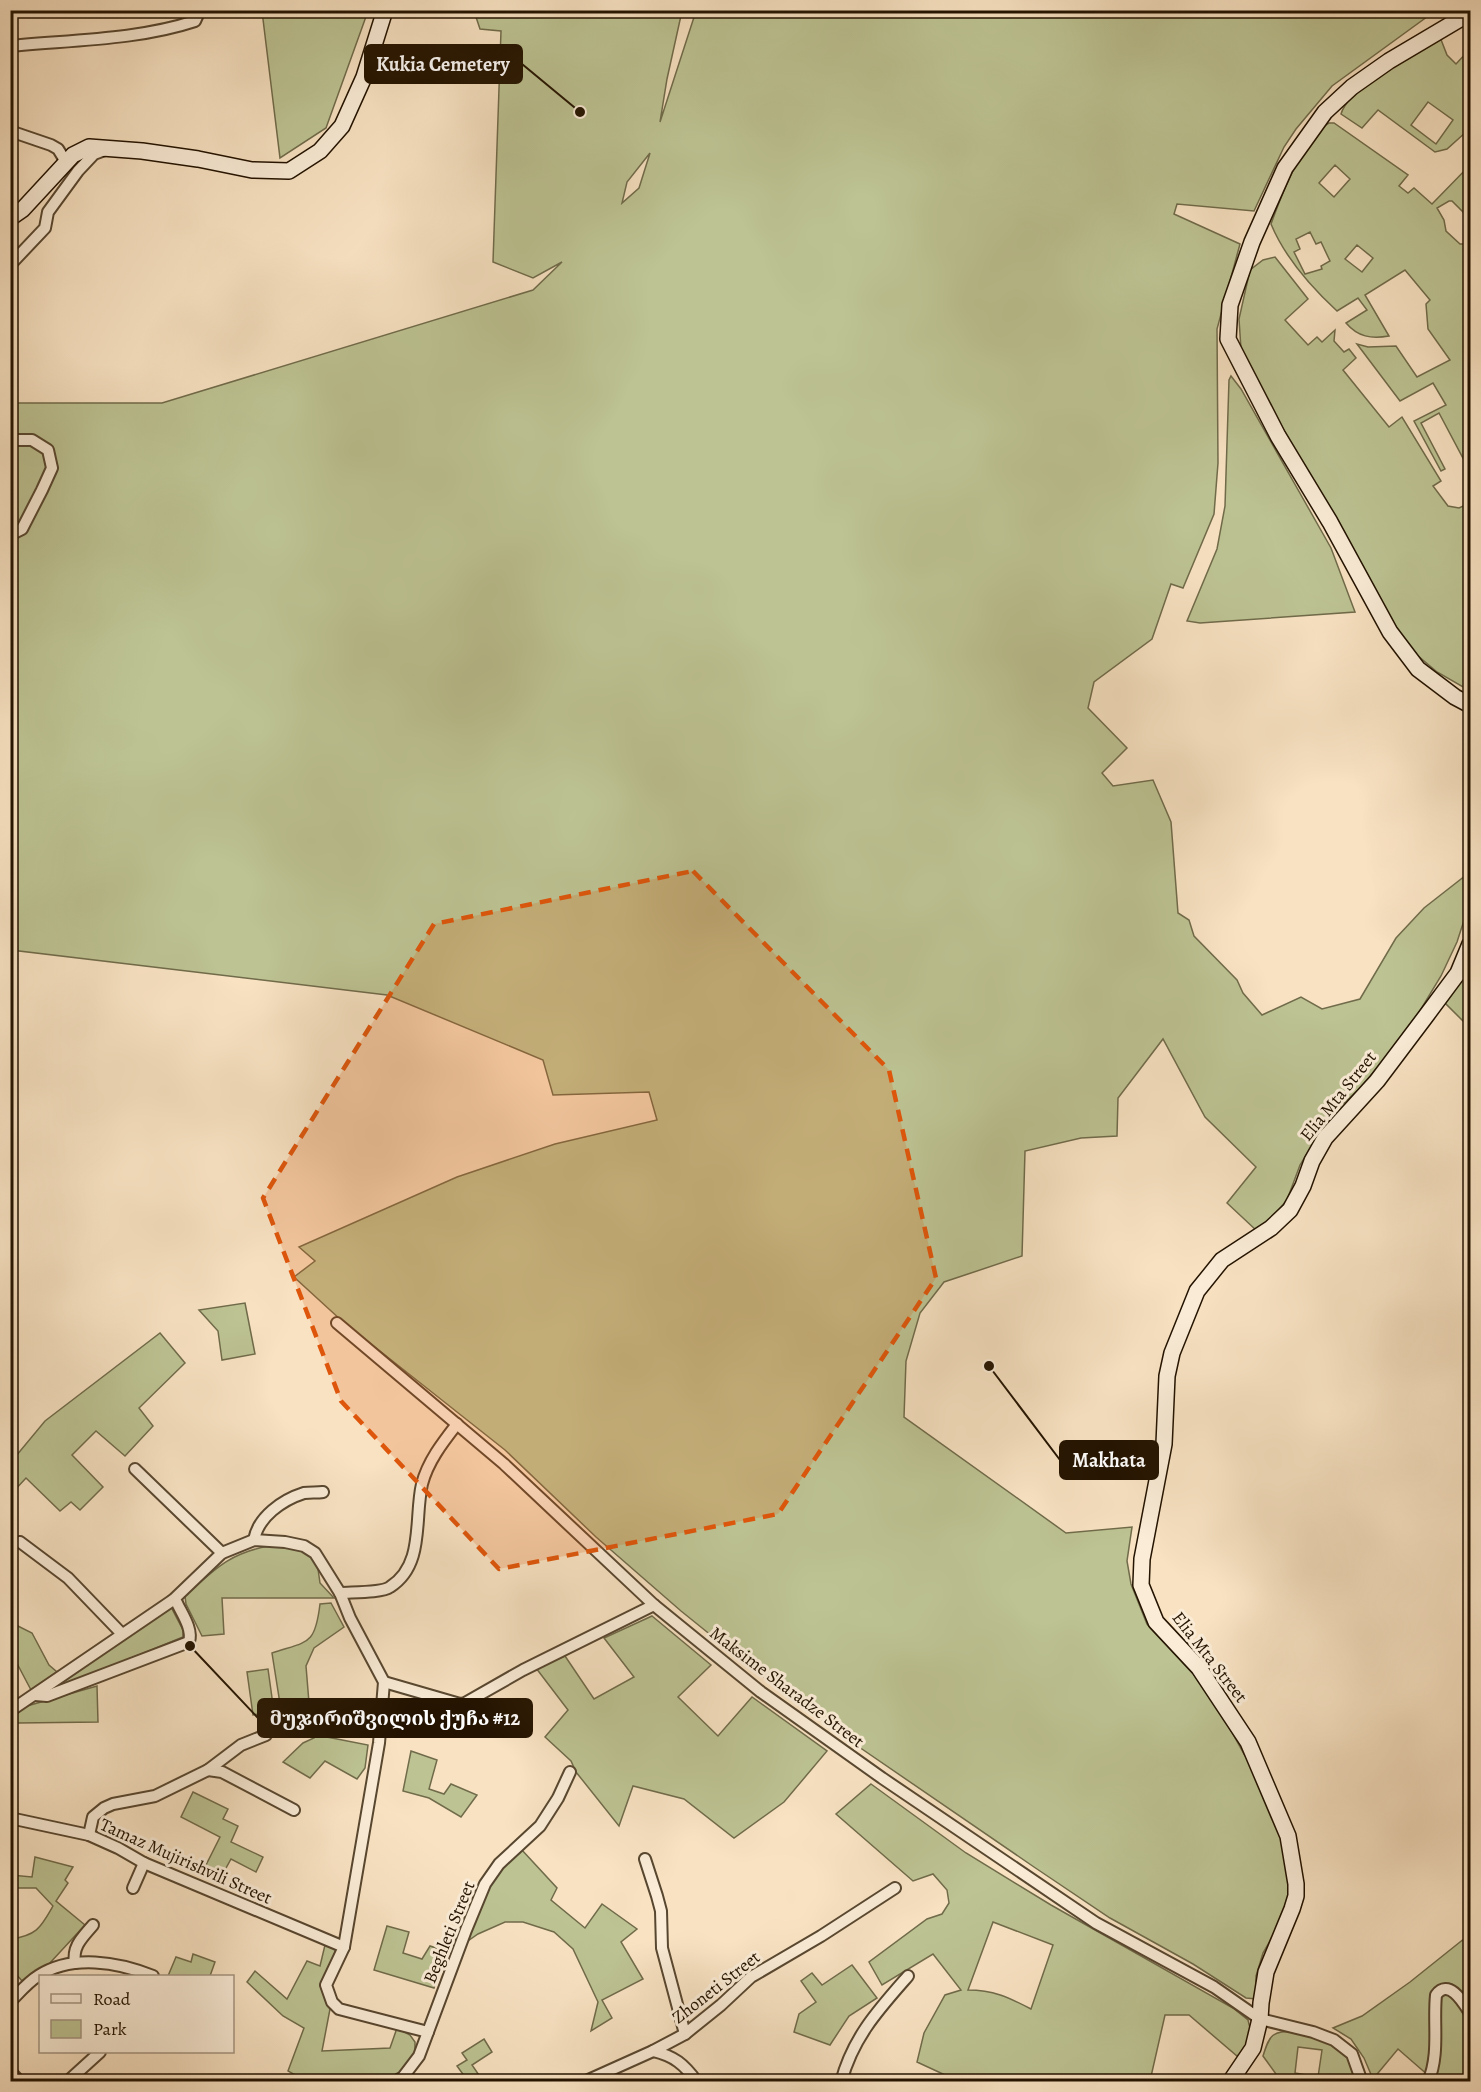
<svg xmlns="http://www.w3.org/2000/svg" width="1481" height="2092" font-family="Alegreya,'Noto Serif Georgian',serif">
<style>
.green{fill:#bdc393;stroke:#706b4a;stroke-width:1.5;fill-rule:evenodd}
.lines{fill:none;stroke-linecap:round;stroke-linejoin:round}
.street-casing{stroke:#584730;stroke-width:14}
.secondary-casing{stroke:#231300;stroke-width:18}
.street{stroke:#faecd7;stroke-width:10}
.secondary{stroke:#faecd7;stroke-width:15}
.marked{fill:#de560b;fill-opacity:0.2;stroke:#de560b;stroke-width:4.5;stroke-dasharray:12 8;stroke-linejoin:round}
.labels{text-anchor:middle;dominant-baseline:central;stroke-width:6;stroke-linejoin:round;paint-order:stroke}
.street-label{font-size:18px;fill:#231300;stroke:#faecd7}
.leader{fill:none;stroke:#231300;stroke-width:2}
.callout-dot{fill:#231300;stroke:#faecd7;stroke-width:2}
.callout{fill:#231300;stroke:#231300;stroke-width:2}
.callout-label{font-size:20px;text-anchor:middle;font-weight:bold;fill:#fff}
</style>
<rect width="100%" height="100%" fill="#f8e2c2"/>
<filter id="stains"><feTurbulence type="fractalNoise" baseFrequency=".00333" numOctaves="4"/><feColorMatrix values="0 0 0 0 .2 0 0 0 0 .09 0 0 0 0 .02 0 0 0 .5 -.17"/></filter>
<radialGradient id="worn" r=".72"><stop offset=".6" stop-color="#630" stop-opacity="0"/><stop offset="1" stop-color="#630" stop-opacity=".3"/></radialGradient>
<g class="green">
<path d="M 262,11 L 368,11 L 326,128 L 280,158 Z"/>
<path d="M 474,11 L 682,11 L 667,79 L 660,122 L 696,11 L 1435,11 L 1332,86 L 1296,129 L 1284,147 L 1254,211 L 1177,204 L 1174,214 L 1240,244 L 1217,329 L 1218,463 L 1214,514 L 1183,588 L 1171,584 L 1152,639 L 1094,682 L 1088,708 L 1127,748 L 1102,773 L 1113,786 L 1153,780 L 1171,822 L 1178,913 L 1189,920 L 1194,936 L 1237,980 L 1243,993 L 1262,1015 L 1301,997 L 1322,1009 L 1360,999 L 1396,938 L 1424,908 L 1470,872 L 1470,902 L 1457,942 L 1441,976 L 1404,1037 L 1358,1090 L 1330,1116 L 1300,1165 L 1287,1200 L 1273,1216 L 1257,1231 L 1227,1203 L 1256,1167 L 1205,1117 L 1163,1039 L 1118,1098 L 1117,1136 L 1081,1138 L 1025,1151 L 1022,1256 L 944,1282 L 920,1313 L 906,1361 L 904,1417 L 1066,1533 L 1132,1527 L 1127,1561 L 1131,1584 L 1147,1624 L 1191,1670 L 1212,1696 L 1244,1754 L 1256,1771 L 1287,1855 L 1290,1895 L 1284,1917 L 1263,1953 L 1256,1976 L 1256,1999 L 1246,1998 L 1193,1964 L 1110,1918 L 1034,1867 L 843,1736 L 748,1665 L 681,1611 L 596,1537 L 505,1450 L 342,1321 L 294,1277 L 315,1261 L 299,1247 L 457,1177 L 555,1144 L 657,1120 L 649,1092 L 553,1095 L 543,1060 L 387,995 L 11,950 L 11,403 L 162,403 L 533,290 L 562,262 L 533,278 L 493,262 L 501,31 L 480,29 ZM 650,153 L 639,188 L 622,203 L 627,182 Z"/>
<path d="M 1440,37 L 1447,55 L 1456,64 L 1470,49 L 1470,136 L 1466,132 L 1447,149 L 1435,152 L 1378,110 L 1362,128 L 1341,114 C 1349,87 1415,52 1440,37 ZM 1428,102 L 1453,120 L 1436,144 L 1411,125 Z"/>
<path d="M 1329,123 L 1334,123 L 1408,175 L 1399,186 L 1408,193 L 1414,188 L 1432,204 L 1470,165 L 1470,227 L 1463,212 L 1452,201 L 1449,201 L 1437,208 L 1444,220 L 1446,231 L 1460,244 L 1466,244 L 1470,240 L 1470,465 L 1467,459 L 1464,460 L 1439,413 L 1421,423 L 1445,469 L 1441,471 L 1414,421 L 1446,405 L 1433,383 L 1400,401 L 1357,344 L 1368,347 L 1396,346 L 1417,377 L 1450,360 L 1428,329 L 1426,304 L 1430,300 L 1405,270 L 1365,295 L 1389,336 C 1371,339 1358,337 1346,323 L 1367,310 L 1358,298 L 1337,311 C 1310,286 1285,258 1271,224 C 1281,196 1303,137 1329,123 ZM 1335,165 L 1350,179 L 1334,197 L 1319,183 ZM 1310,232 L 1316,244 L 1321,242 L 1330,261 L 1321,266 L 1322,269 L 1305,274 L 1294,252 L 1300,249 L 1296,239 ZM 1357,245 L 1373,258 L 1362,272 L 1345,259 Z"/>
<path d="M 1275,257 L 1308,299 L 1285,320 L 1308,345 L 1317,337 L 1322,342 L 1335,330 L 1334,341 L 1344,352 L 1349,349 L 1356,358 L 1343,370 L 1389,427 L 1402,417 L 1441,481 L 1433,486 L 1448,506 L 1459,508 L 1470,503 L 1470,691 L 1437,672 L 1417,655 L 1390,622 L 1249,367 L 1241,349 L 1239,319 L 1250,270 L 1263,260 Z"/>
<path d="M 1231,376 L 1241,389 L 1331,548 L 1355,612 L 1200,623 L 1187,621 L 1217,549 L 1225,506 L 1229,380 Z"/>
<path d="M 1470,944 L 1470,1028 L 1440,998 Z"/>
<path d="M 245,1303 L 255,1354 L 222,1360 L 218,1331 L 199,1310 Z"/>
<path d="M 160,1333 L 185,1363 L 139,1408 L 153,1426 L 125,1456 L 96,1431 L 72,1455 L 103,1487 L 80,1510 L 71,1502 L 60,1511 L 26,1478 L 11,1494 L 11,1462 L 45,1421 Z"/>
<path d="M 269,1546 L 289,1546 L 311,1555 L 318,1569 L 320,1583 L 334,1598 L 222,1598 L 224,1634 L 202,1636 L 186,1604 L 185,1596 C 214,1570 229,1553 269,1546 Z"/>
<path d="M 331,1603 L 344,1627 L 314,1648 L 306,1666 L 310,1715 L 322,1736 L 368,1745 L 365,1768 L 357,1779 L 325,1761 L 310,1778 L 283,1762 L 303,1743 L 314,1738 L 310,1730 L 298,1733 L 281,1710 L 272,1653 C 308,1641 315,1646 320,1604 Z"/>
<path d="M 171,1607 L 183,1630 L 183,1637 L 50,1691 Z"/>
<path d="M 652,1616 L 711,1665 L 678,1697 L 718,1736 L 752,1697 L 827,1751 L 784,1802 L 734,1838 L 684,1799 L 633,1786 L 619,1826 L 576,1772 L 571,1761 L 545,1737 L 568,1710 L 536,1668 L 565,1656 L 594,1699 L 634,1677 L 604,1638 Z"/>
<path d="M 10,1622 L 32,1633 L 49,1665 L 57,1672 L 31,1690 L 11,1652 Z"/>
<path d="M 268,1669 L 274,1712 L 253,1715 L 247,1672 Z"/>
<path d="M 97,1686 L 98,1722 L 18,1723 L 14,1719 L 20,1708 Z"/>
<path d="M 411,1751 L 437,1760 L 429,1789 L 444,1794 L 451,1784 L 477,1795 L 461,1817 L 429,1798 L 403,1791 Z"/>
<path d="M 871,1784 L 966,1853 L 1051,1905 L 1233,2008 L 1248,2020 L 1251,2032 L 1249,2046 L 1237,2056 L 1189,2015 L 1165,2015 L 1150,2081 L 958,2081 L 917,2062 L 924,2033 L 945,1995 L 961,1990 L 933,1954 L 882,1985 L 869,1962 L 927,1919 L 942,1914 L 949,1903 L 947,1890 L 933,1874 L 913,1881 L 836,1814 ZM 993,1922 L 1053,1945 L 1031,2009 C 1008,1997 993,1990 968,1990 Z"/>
<path d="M 193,1792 L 228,1809 L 223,1819 L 238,1826 L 231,1842 L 263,1857 L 256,1872 L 231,1859 L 220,1879 L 203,1871 L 220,1837 L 181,1817 Z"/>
<path d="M 521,1849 L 557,1888 L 551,1900 L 585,1928 L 602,1904 L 637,1929 L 621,1942 L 643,1979 L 602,2000 L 612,2018 L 591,2031 L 598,2002 L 573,1949 L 554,1932 L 523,1922 L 505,1922 L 478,1934 L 465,1943 L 491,1882 L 501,1867 Z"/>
<path d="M 35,1857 L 73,1867 L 65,1880 L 68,1883 L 56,1901 L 85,1925 L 49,1964 L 22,1981 L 11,1968 L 10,1939 C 37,1936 41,1927 53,1906 L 36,1888 L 13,1888 L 11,1891 L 11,1875 L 32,1877 Z"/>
<path d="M 387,1926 L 409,1932 L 403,1953 L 422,1959 L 430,1946 L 445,1951 L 434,1988 L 374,1970 Z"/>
<path d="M 1470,1934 L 1470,2008 C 1460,1992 1460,1981 1438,1988 L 1429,2076 L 1398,2049 L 1373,2079 L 1364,2058 L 1351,2039 L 1333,2028 L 1362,2016 L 1410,1982 Z"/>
<path d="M 325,1945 L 336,1949 L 322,1991 L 330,2009 L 322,2051 L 390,2048 L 397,2028 L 410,2035 L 415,2042 L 415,2052 L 401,2073 L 385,2081 L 302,2081 L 302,2079 L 288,2071 L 304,2028 L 283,2016 L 247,1982 L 255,1971 L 287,1999 L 307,1961 L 320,1966 Z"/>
<path d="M 193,1954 L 215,1962 L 210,1976 L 168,1976 L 176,1957 L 191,1962 Z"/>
<path d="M 852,1965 L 877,1998 L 849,2016 L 830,2045 L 794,2032 L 799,2014 L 816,2002 L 801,1981 L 812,1973 L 822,1985 Z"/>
<path d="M 1439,1993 L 1452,1995 L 1470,2019 L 1470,2081 L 1432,2082 Z"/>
<path d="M 1296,2031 L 1340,2047 L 1349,2054 L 1360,2081 L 1281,2081 L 1263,2056 C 1270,2033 1272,2032 1296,2031 ZM 1298,2047 L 1322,2050 L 1318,2077 L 1295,2073 Z"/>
<path d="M 484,2039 L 492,2052 L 472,2065 L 483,2081 L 458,2081 L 465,2077 L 457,2066 L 467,2060 L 462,2053 Z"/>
</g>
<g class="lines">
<g class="street-casing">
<g id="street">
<path d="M 10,46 C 70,40 138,40 195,21 L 200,10"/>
<path d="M 10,131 L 51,145 L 58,149 L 66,162"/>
<path d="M 10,265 L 45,228 L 48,212 L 78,171 L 94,154 L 105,150"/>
<path d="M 10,440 L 32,440 L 48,450 L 52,468 L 42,490 L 22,529 L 10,535"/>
<path d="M 337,1323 L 504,1464 L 654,1605 L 761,1692 L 882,1778 L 1096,1923 L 1214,1987 L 1260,2019 L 1313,2032 L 1334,2040 L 1352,2054 L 1362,2082"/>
<path d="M 135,1469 L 222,1553"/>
<path d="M 254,1540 C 258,1517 282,1500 304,1493 C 310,1492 317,1493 323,1492"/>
<path d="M 20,1542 L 68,1578 L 122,1634"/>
<path d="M 340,1593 C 351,1592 382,1593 390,1587 C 425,1565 414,1518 422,1484 C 428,1461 443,1442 457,1424"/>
<path d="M 384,1682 L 460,1704 L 465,1703 L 523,1670 L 654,1605"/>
<path d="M 35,1695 L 47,1696 L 189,1642 C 193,1629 182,1614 177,1603 L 173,1600"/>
<path d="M 10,1711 L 173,1600 L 222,1553 L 254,1540 L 285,1542 L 304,1546 L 315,1553 L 340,1593 L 350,1618 L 384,1682 L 379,1743 L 344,1947 L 326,1985 L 332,2002 L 339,2009 L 428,2032"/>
<path d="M 208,1770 L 222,1772 L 294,1810"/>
<path d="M 10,1818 L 89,1835 L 118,1848 L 144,1863 L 344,1947"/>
<path d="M 89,1835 L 93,1817 L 104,1808 L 113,1804 L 155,1796 L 208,1770 L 241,1745 L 266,1735"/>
<path d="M 645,1859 L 657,1896 L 661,1911 L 662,1948 L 685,2034"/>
<path d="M 133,1888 L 144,1863"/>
<path d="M 75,1963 C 72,1946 83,1937 93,1925"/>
<path d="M 10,2002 C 19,1993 28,1982 38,1976 C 72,1954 118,1962 153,1976"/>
<path d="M 653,2051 C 674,2056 684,2064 697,2082"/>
<path d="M 10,2071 L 20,2082"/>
<path d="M 67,2082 L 100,2052"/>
<path d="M 394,2082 L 403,2077 L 419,2056 L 466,1930 L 485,1884 L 499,1864 L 540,1826 L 558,1798 L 570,1772"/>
<path d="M 584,2082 L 653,2051 L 685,2034 L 721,2005 L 751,1977 L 821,1936 L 895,1888"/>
<path d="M 841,2082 C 853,2037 879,2009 908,1976"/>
<path d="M 1428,2082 C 1440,2054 1433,2024 1436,1995 C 1449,1978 1463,2002 1470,2013"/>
</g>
</g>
<g class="secondary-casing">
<g id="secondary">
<path d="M 1470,13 L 1389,61 L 1352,87 L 1325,112 L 1285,168 L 1252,242 L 1230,305 L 1228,339 L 1278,436 L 1330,522 L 1390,632 L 1418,669 L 1455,697 L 1470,705"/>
<path d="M 10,218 L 23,209 L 73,155 L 89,147 L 142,151 L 198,159 L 252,170 L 289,171 L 320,151 L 342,126 L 364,77 L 385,10"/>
<path d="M 1230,2082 L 1253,2048 L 1260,2019 L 1261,2003 L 1266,1972 L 1292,1909 L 1296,1896 L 1296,1884 L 1288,1836 L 1248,1742 L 1199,1668 L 1156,1622 L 1141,1585 L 1142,1559 L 1164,1444 L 1167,1376 L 1172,1353 L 1197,1291 L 1222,1260 L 1271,1228 L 1290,1210 L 1303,1186 L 1312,1161 L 1325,1138 L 1377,1081 L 1426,1016 L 1458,973 L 1470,944"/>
</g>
</g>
<use href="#street" class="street"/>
<use href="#secondary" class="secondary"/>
</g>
<path class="marked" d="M 693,871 L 889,1070 L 936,1278 L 778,1514 L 499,1569 L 341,1401 L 263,1198 L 434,924 Z"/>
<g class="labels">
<g class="street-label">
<text transform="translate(1338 1096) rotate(-51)">Elia Mta Street</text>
<text transform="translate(1210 1657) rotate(52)">Elia Mta Street</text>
<text transform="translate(787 1687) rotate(37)">Maksime Sharadze Street</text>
<text transform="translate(186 1861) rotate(24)">Tamaz Mujirishvili Street</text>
<text transform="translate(449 1932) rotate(-68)">Beghleti Street</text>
<text transform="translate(716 1987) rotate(-38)">Zhoneti Street</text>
</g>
</g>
<path class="leader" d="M580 112L522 64M989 1366L1060 1460M190 1646L258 1718"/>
<g class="callout-dot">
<circle cx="580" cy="112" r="6"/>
<circle cx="989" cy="1366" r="6"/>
<circle cx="190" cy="1646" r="6"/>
</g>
<g class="callout">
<rect x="365" y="45" width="157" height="38" rx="6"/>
<rect x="1060" y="1441" width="98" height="38" rx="6"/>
<rect x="258" y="1699" width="274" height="38" rx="6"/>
</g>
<g class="callout-label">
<text x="443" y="71">Kukia Cemetery</text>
<text x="1109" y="1467">Makhata</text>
<text x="395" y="1725">მუჯირიშვილის ქუჩა #12</text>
</g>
<rect width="1481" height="2092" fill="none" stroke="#f8e2c2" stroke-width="36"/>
<rect x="12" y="12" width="1457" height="2068" fill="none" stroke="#231300" stroke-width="3"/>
<rect x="18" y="18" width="1445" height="2056" fill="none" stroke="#231300" stroke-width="1.5"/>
<rect x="39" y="1975" width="195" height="78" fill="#faecd7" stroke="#a49581" stroke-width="1.5"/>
<rect x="51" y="1994" width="30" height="9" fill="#faecd7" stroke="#a49581" stroke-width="1.5"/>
<text x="93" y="2005" font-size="18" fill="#231300">Road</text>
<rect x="51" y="2020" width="30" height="18" fill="#bdc393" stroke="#a49581" stroke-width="1.5"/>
<text x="93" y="2035" font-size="18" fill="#231300">Park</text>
<rect width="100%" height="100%" filter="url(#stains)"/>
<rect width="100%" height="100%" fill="url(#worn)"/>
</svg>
